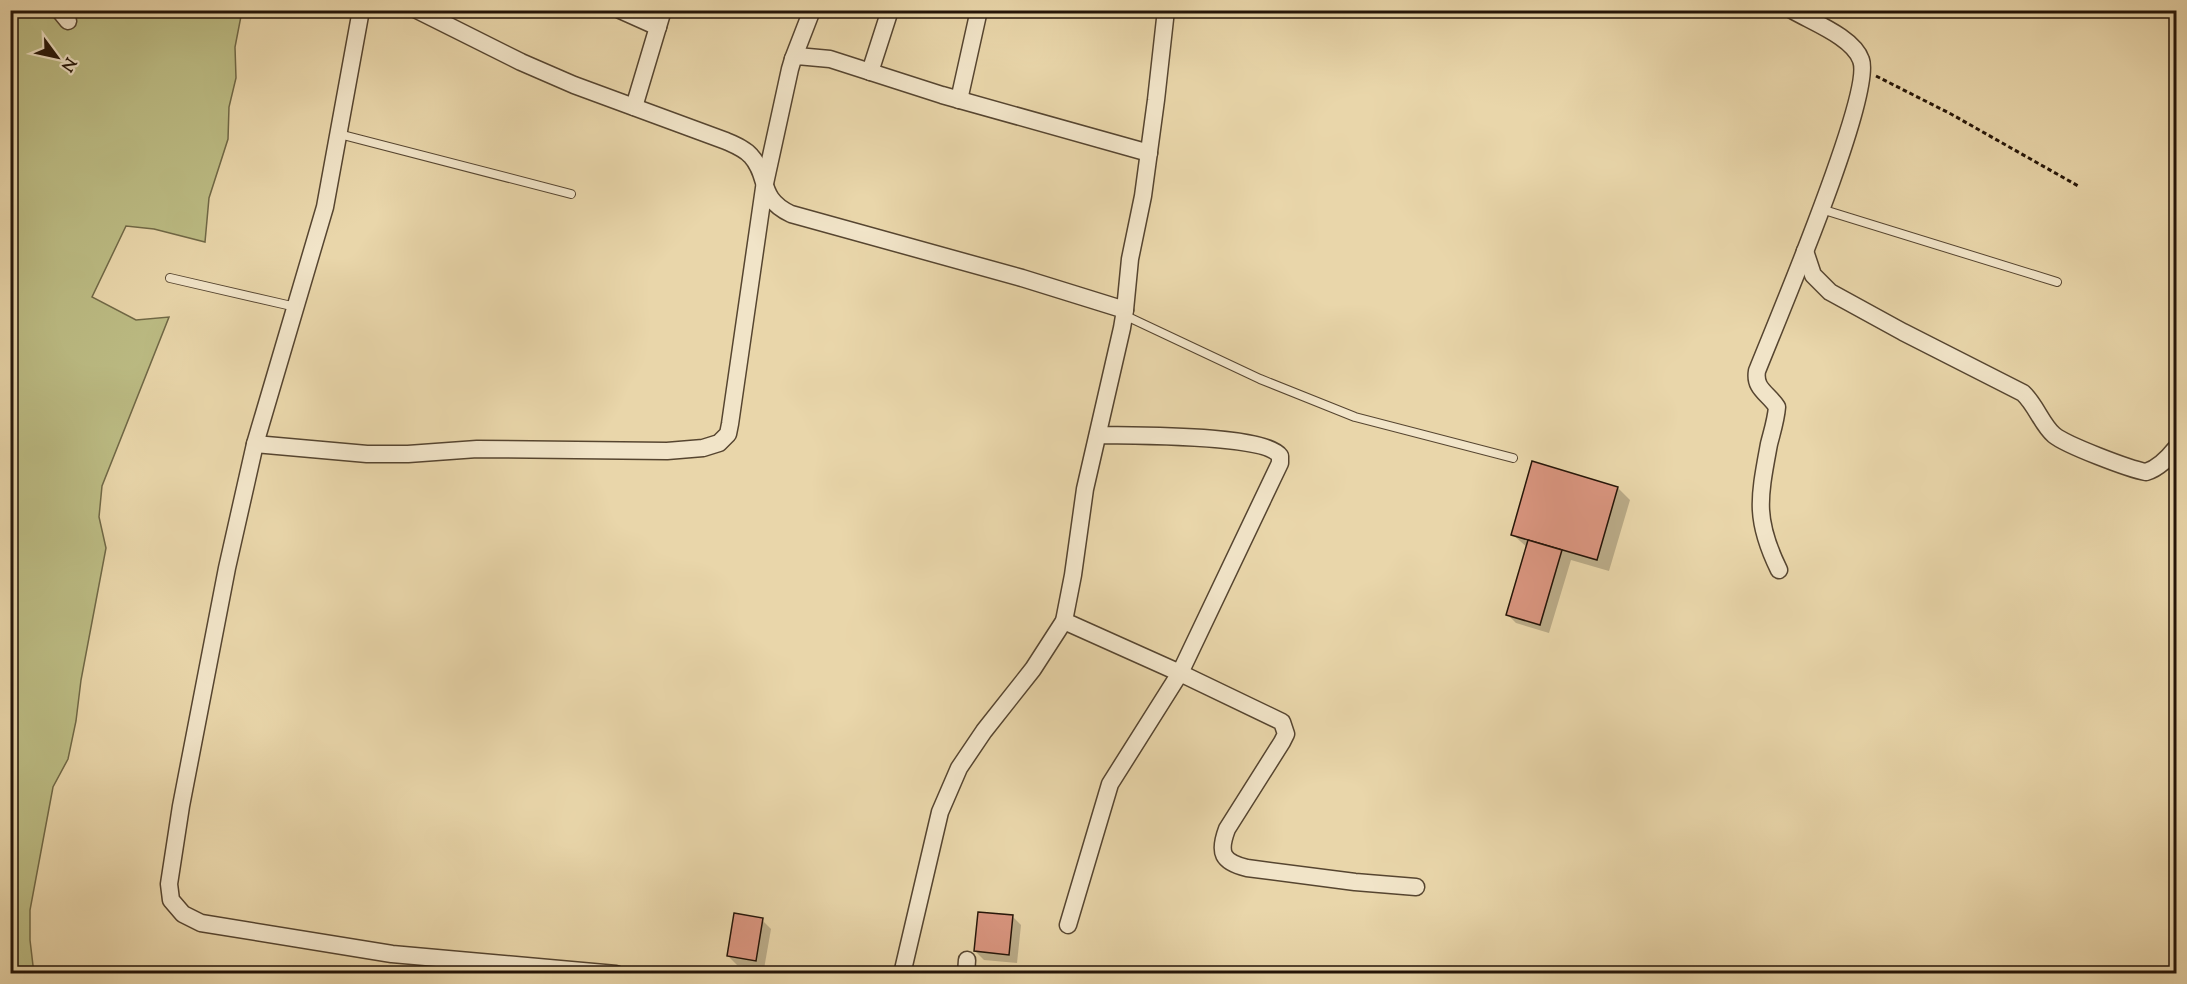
<svg xmlns="http://www.w3.org/2000/svg" width="2187" height="984" font-family="'Sorts Mill Goudy',serif">
<style>
.green{fill:#bcbc84;stroke:#706846;stroke-width:1.5}
.shadow{fill:#0003}
.building{fill:#d9957f;stroke:#251508;stroke-width:1.5}
.lines{fill:none;stroke-linecap:round;stroke-linejoin:round}
.lane-casing{stroke:#564530;stroke-width:10}
.street-casing{stroke:#564530;stroke-width:19}
.path{stroke:#251508;stroke-width:3;stroke-dasharray:4.5 3;stroke-linecap:butt}
.lane{stroke:#f1e4c8;stroke-width:8}
.street{stroke:#f1e4c8;stroke-width:16}
</style>
<rect width="100%" height="100%" fill="#e9d6aa"/>
<filter id="stains"><feTurbulence type="fractalNoise" baseFrequency=".00333" numOctaves="4"/><feColorMatrix values="0 0 0 0 .2 0 0 0 0 .09 0 0 0 0 .02 0 0 0 .5 -.17"/></filter>
<radialGradient id="worn" r=".72"><stop offset=".6" stop-color="#630" stop-opacity="0"/><stop offset="1" stop-color="#630" stop-opacity=".3"/></radialGradient>
<path class="green" d="M 10,11 L 242,11 L 235,47 L 236,78 L 229,107 L 228,139 L 209,198 L 205,242 L 154,229 L 126,226 L 92,297 L 136,320 L 169,317 L 102,486 L 99,517 L 106,548 L 81,680 L 76,721 L 68,759 L 53,787 L 30,910 L 30,940 L 34,974 L 10,973 Z"/>
<g class="shadow">
<path d="M 1618,488 L 1630,500 L 1609,571 L 1571,560 L 1549,633 L 1516,623 L 1507,614 L 1527,547 L 1512,534 Z"/>
<path d="M 1012,916 L 1021,925 L 1017,963 L 984,960 L 975,951 Z"/>
<path d="M 762,920 L 771,929 L 764,969 L 737,965 L 728,956 Z"/>
</g>
<g class="building">
<path d="M 1532,461 L 1618,487 L 1597,560 L 1511,535 Z"/>
<path d="M 1528,540 L 1562,550 L 1540,625 L 1506,615 Z"/>
<path d="M 978,912 L 1013,915 L 1009,955 L 974,951 Z"/>
<path d="M 734,913 L 763,918 L 756,961 L 727,956 Z"/>
</g>
<g class="lines">
<g class="lane-casing">
<g id="lane">
<path d="M 339,134 L 571,194"/>
<path d="M 1821,209 L 2057,282"/>
<path d="M 170,278 L 296,307"/>
<path d="M 1124,315 L 1260,379 L 1355,417 L 1513,458"/>
</g>
</g>
<g class="street-casing">
<g id="street">
<path d="M 59,10 L 68,21"/>
<path d="M 361,10 L 325,207 L 255,444 L 227,568 L 181,806 L 169,884 L 171,900 L 183,914 L 201,923 L 392,954 L 616,974"/>
<path d="M 417,10 L 521,62 L 574,85 L 726,141 C 735,145 745,149 751,156 C 770,177 757,198 791,214 L 1022,278 L 1125,310 L 1122,328 L 1085,489 L 1073,575 L 1064,621 L 1033,669 L 984,731 L 959,768 L 940,812 L 902,974"/>
<path d="M 620,10 L 658,27"/>
<path d="M 793,59 L 812,10"/>
<path d="M 870,72 L 890,10"/>
<path d="M 959,100 L 979,10"/>
<path d="M 634,107 L 663,10"/>
<path d="M 1805,251 L 1813,275 L 1830,292 L 1903,332 L 2023,393 C 2036,405 2042,425 2054,435 C 2066,445 2129,469 2146,472 C 2159,468 2168,458 2176,448"/>
<path d="M 1125,310 L 1130,259 L 1143,196 L 1156,100 L 1166,10"/>
<path d="M 255,444 L 367,454 L 408,454 L 477,449 L 667,451 L 703,448 L 719,443 L 728,434 L 730,424 L 764,188 L 790,69 L 793,59 L 797,56 L 830,59 L 942,95 L 1149,153"/>
<path d="M 1779,570 C 1754,519 1759,498 1769,444 C 1772,432 1776,420 1777,407 C 1768,393 1754,389 1757,371 C 1775,325 1874,94 1861,60 C 1853,37 1812,22 1792,10"/>
<path d="M 1064,621 L 1180,673 L 1282,722 L 1286,734 L 1282,742 L 1227,829 C 1218,853 1222,862 1247,868 L 1355,882 L 1416,887"/>
<path d="M 1068,925 L 1110,784 L 1180,673 L 1280,463 L 1280,456 C 1265,434 1129,436 1098,435"/>
<path d="M 966,974 L 967,960"/>
</g>
</g>
<path class="path" d="M 1876,76 L 1951,114 L 2080,187"/>
<use href="#lane" class="lane"/>
<use href="#street" class="street"/>
</g>
<rect width="2187" height="984" fill="none" stroke="#e9d6aa" stroke-width="36"/>
<rect x="12" y="12" width="2163" height="960" fill="none" stroke="#251508" stroke-width="3"/>
<rect x="18" y="18" width="2151" height="948" fill="none" stroke="#251508" stroke-width="1.5"/>
<g transform="translate(57 57) rotate(123)" stroke="#f1e4c8" stroke-width="4.5" paint-order="stroke">
<path d="M0-4.5L10 22L0 15L-10 22Z" fill="#251508"/>
<text y="-9" font-size="16" font-weight="bold" text-anchor="middle" fill="#251508">N</text>
</g>
<rect width="100%" height="100%" filter="url(#stains)"/>
<rect width="100%" height="100%" fill="url(#worn)"/>
</svg>
